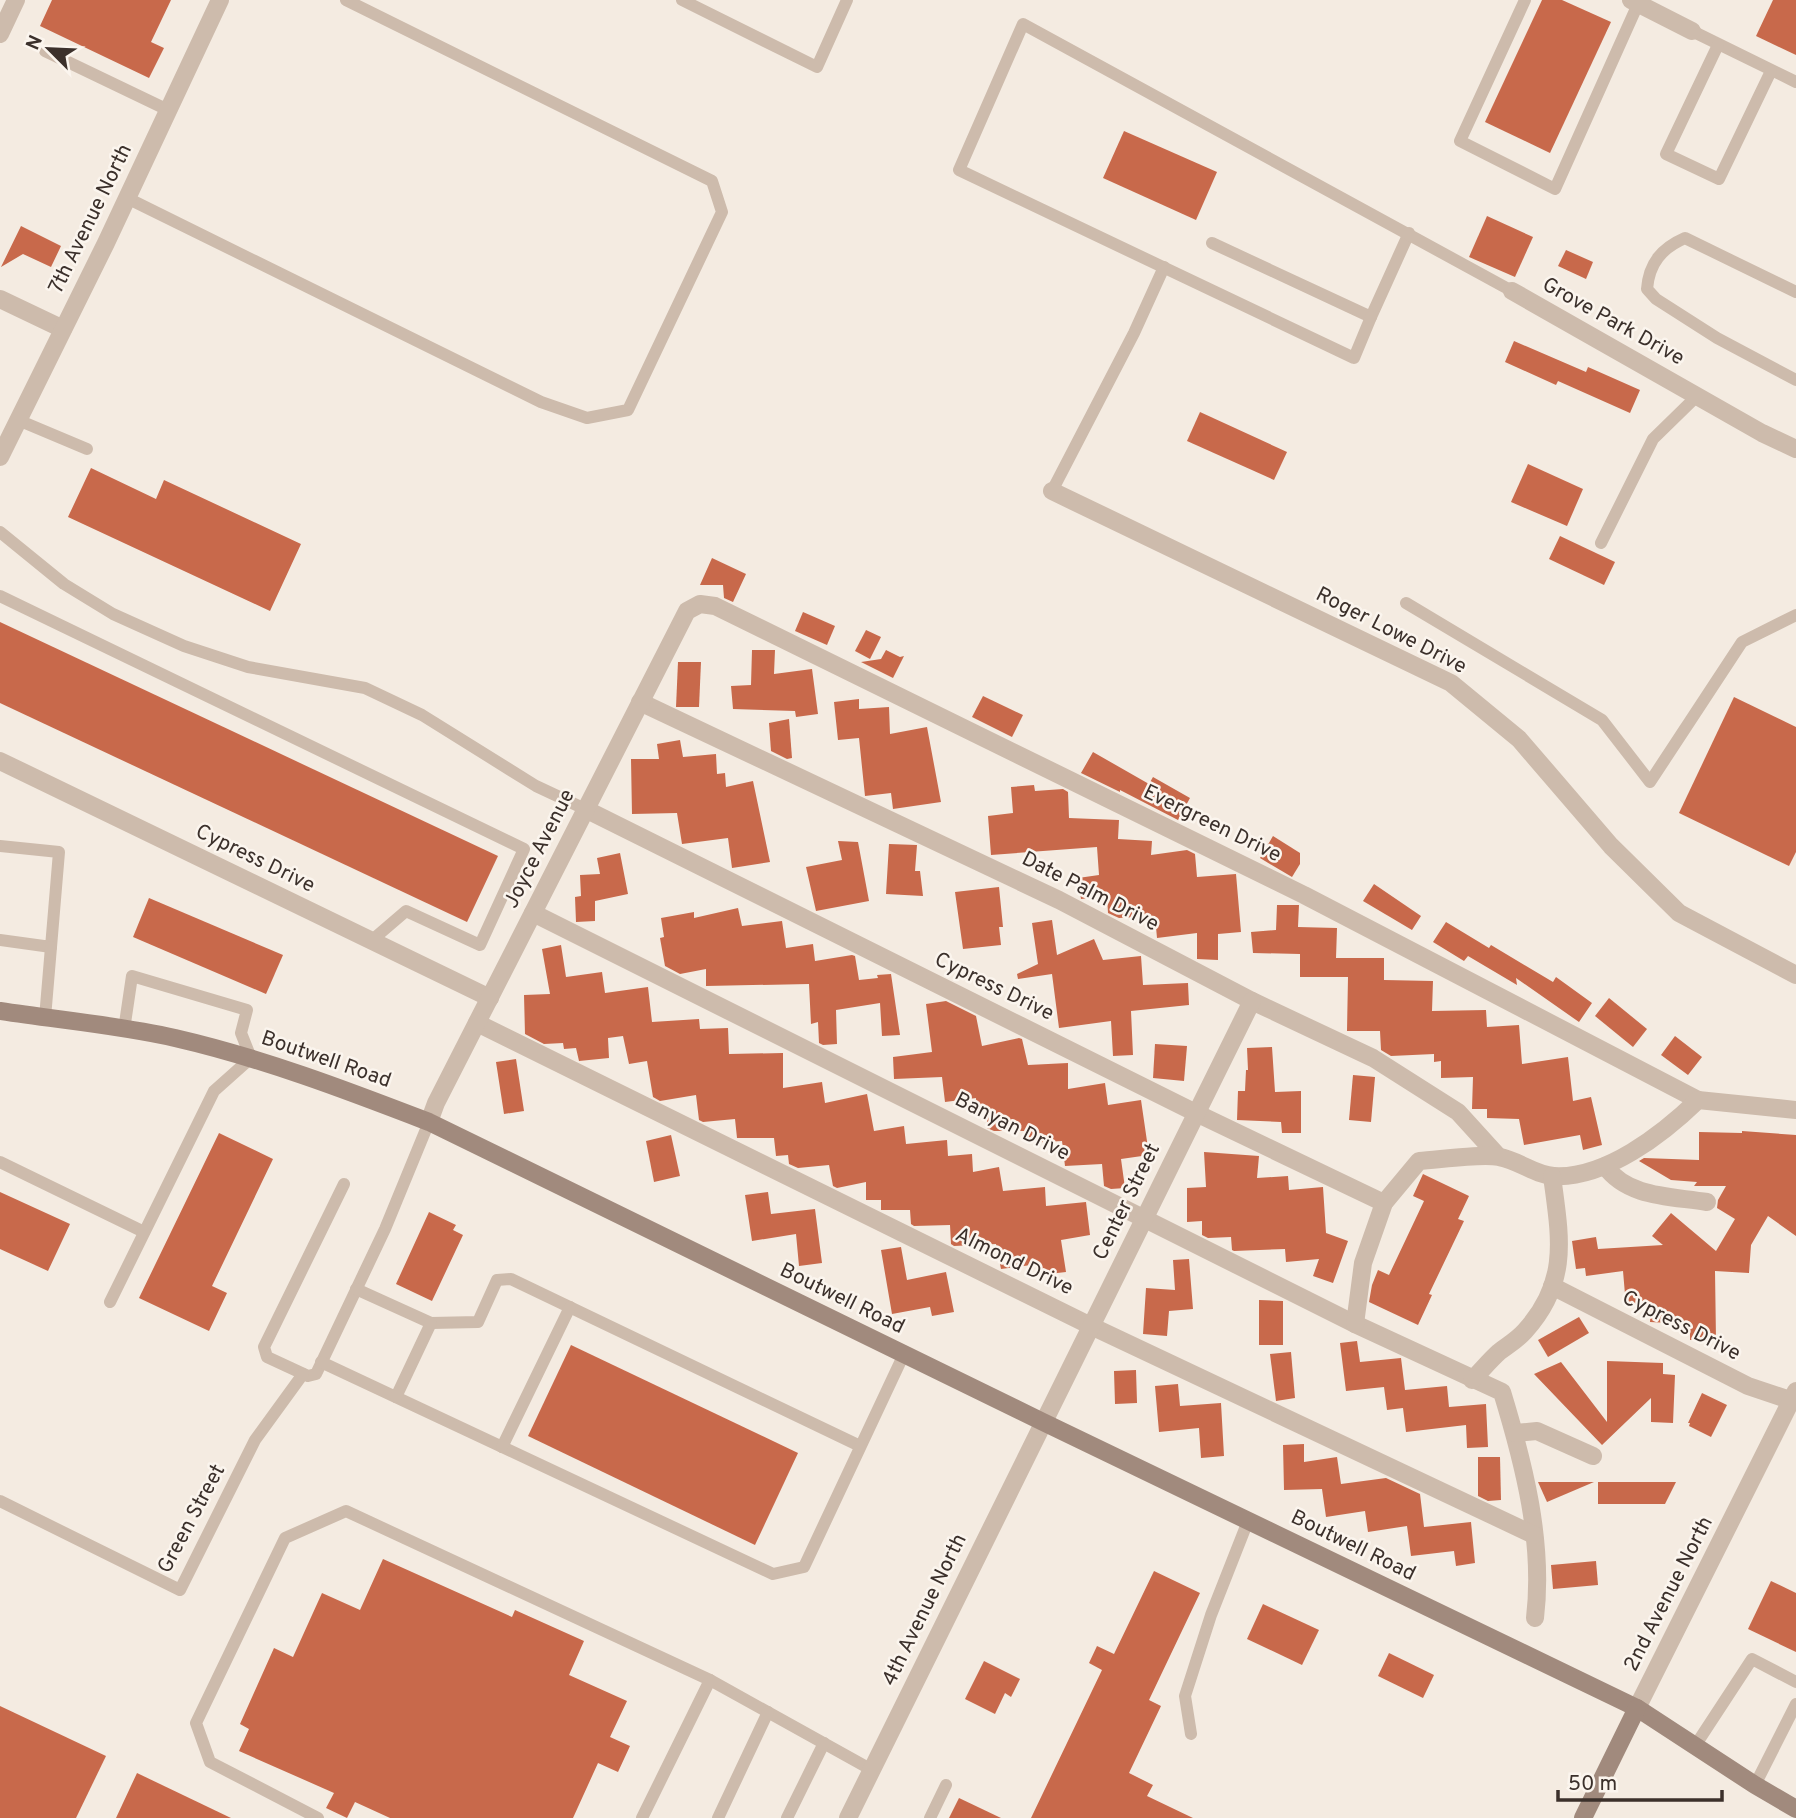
<svg xmlns="http://www.w3.org/2000/svg" width="1796" height="1818" font-family="Overpass,sans-serif">
<style>
.building{fill:#c8694b}
.lines{fill:none;stroke-linecap:round;stroke-linejoin:round}
.lane{stroke:#cdbbac;stroke-width:12}
.street{stroke:#cdbbac;stroke-width:18}
.secondary{stroke:#a18a7d;stroke-width:18}
.labels{text-anchor:middle;dominant-baseline:central;stroke-width:5;stroke-linejoin:round;paint-order:stroke}
.street-label{font-size:21px;fill:#3b302b;stroke:#fbf5ee}
</style>
<rect width="100%" height="100%" fill="#f4ebe1"/>
<g class="building">
<path d="M 52,0 L 171,0 L 151,42 L 164,48 L 149,78 L 40,26 Z"/>
<path d="M 1542,0 L 1562,0 L 1611,22 L 1550,153 L 1485,122 Z"/>
<path d="M 1773,0 L 1796,0 L 1796,55 L 1756,36 Z"/>
<path d="M 1124,131 L 1217,172 L 1196,220 L 1103,178 Z"/>
<path d="M 1487,216 L 1533,237 L 1515,277 L 1469,257 Z"/>
<path d="M 21,226 L 61,246 L 51,267 L 23,254 L 1,267 Z"/>
<path d="M 1566,250 L 1593,262 L 1586,279 L 1558,266 Z"/>
<path d="M 1514,341 L 1586,372 L 1588,367 L 1640,390 L 1630,413 L 1558,381 L 1556,385 L 1505,362 Z"/>
<path d="M 1200,412 L 1287,452 L 1274,480 L 1187,441 Z"/>
<path d="M 1528,464 L 1583,489 L 1567,526 L 1511,502 Z"/>
<path d="M 91,468 L 156,499 L 164,480 L 301,544 L 270,611 L 68,517 Z"/>
<path d="M 1560,536 L 1615,562 L 1604,585 L 1549,559 Z"/>
<path d="M 712,558 L 746,574 L 733,602 L 724,598 L 723,585 L 700,585 Z"/>
<path d="M 803,612 L 835,626 L 827,645 L 795,631 Z"/>
<path d="M 0,622 L 498,856 L 467,922 L 0,703 Z"/>
<path d="M 866,630 L 881,637 L 870,659 L 855,651 Z"/>
<path d="M 752,650 L 775,650 L 774,674 L 812,669 L 818,714 L 796,717 L 795,711 L 733,709 L 731,686 L 751,685 Z"/>
<path d="M 886,650 L 900,657 L 904,656 L 893,678 L 861,662 L 881,659 Z"/>
<path d="M 678,662 L 701,662 L 699,707 L 676,707 Z"/>
<path d="M 983,696 L 1023,715 L 1012,737 L 972,717 Z"/>
<path d="M 1734,697 L 1796,727 L 1796,852 L 1789,866 L 1679,813 Z"/>
<path d="M 859,699 L 859,709 L 889,707 L 890,734 L 927,727 L 941,802 L 893,809 L 891,793 L 865,796 L 859,738 L 838,740 L 834,702 Z"/>
<path d="M 789,719 L 792,758 L 787,759 L 771,751 L 769,723 Z"/>
<path d="M 680,740 L 683,757 L 716,754 L 717,774 L 725,773 L 726,787 L 753,781 L 770,862 L 732,868 L 728,838 L 682,844 L 677,813 L 632,814 L 631,759 L 659,759 L 657,744 Z"/>
<path d="M 1093,752 L 1149,784 L 1153,777 L 1190,798 L 1178,820 L 1120,790 L 1120,792 L 1081,773 Z"/>
<path d="M 1034,785 L 1035,791 L 1063,789 L 1068,792 L 1069,818 L 1119,820 L 1118,839 L 1152,841 L 1151,855 L 1187,850 L 1195,854 L 1197,877 L 1236,874 L 1241,932 L 1218,934 L 1218,960 L 1197,959 L 1197,933 L 1157,938 L 1155,916 L 1119,918 L 1108,913 L 1107,896 L 1081,899 L 1078,878 L 1099,875 L 1097,847 L 991,855 L 988,816 L 1013,813 L 1011,787 Z"/>
<path d="M 1273,836 L 1300,853 L 1300,864 L 1292,877 L 1260,858 Z"/>
<path d="M 838,841 L 858,842 L 869,901 L 816,911 L 806,867 L 842,860 Z"/>
<path d="M 889,844 L 917,845 L 915,871 L 920,871 L 923,896 L 886,894 Z"/>
<path d="M 620,853 L 628,894 L 595,901 L 595,921 L 576,922 L 575,897 L 581,896 L 580,875 L 600,874 L 597,858 Z"/>
<path d="M 1374,884 L 1421,916 L 1412,930 L 1363,901 Z"/>
<path d="M 999,887 L 1003,927 L 999,927 L 1001,945 L 963,949 L 955,892 Z"/>
<path d="M 149,898 L 283,955 L 266,994 L 133,937 Z"/>
<path d="M 1277,905 L 1299,905 L 1298,927 L 1337,928 L 1336,958 L 1384,958 L 1384,980 L 1433,981 L 1432,1011 L 1486,1010 L 1487,1027 L 1519,1025 L 1522,1064 L 1568,1057 L 1573,1101 L 1591,1097 L 1602,1145 L 1583,1150 L 1580,1135 L 1524,1145 L 1519,1119 L 1487,1118 L 1487,1109 L 1472,1109 L 1473,1077 L 1441,1078 L 1441,1061 L 1434,1062 L 1434,1054 L 1391,1056 L 1381,1050 L 1380,1031 L 1347,1031 L 1348,977 L 1300,977 L 1300,954 L 1253,953 L 1251,932 L 1276,930 Z"/>
<path d="M 738,908 L 742,926 L 782,921 L 786,948 L 813,944 L 815,961 L 852,955 L 855,956 L 859,980 L 878,978 L 877,975 L 891,974 L 900,1035 L 882,1036 L 880,1003 L 836,1010 L 837,1044 L 823,1045 L 819,1043 L 818,1022 L 811,1024 L 809,984 L 706,986 L 706,969 L 680,974 L 665,966 L 660,938 L 664,937 L 661,918 L 694,912 L 694,918 Z"/>
<path d="M 1052,920 L 1057,955 L 1094,939 L 1103,960 L 1141,956 L 1143,985 L 1188,983 L 1189,1005 L 1131,1011 L 1133,1055 L 1113,1056 L 1111,1021 L 1059,1028 L 1052,974 L 1018,979 L 1017,974 L 1038,964 L 1032,923 Z"/>
<path d="M 1446,922 L 1489,948 L 1491,945 L 1553,982 L 1556,977 L 1592,1003 L 1579,1022 L 1516,978 L 1517,985 L 1468,956 L 1464,961 L 1433,942 Z"/>
<path d="M 561,945 L 566,977 L 602,972 L 605,993 L 648,987 L 652,1022 L 699,1019 L 700,1029 L 728,1028 L 729,1054 L 783,1053 L 783,1088 L 822,1082 L 825,1103 L 867,1094 L 874,1131 L 904,1126 L 906,1144 L 947,1140 L 948,1156 L 972,1154 L 973,1172 L 999,1167 L 1003,1191 L 1045,1187 L 1046,1206 L 1086,1202 L 1090,1235 L 1061,1240 L 1066,1272 L 1040,1275 L 1039,1264 L 1001,1269 L 996,1244 L 954,1246 L 951,1244 L 950,1225 L 914,1226 L 911,1224 L 910,1210 L 881,1210 L 881,1200 L 866,1200 L 866,1182 L 837,1188 L 833,1186 L 829,1165 L 798,1168 L 789,1164 L 788,1155 L 776,1156 L 774,1138 L 737,1138 L 735,1119 L 703,1122 L 699,1120 L 696,1095 L 660,1101 L 653,1097 L 647,1061 L 629,1064 L 623,1036 L 608,1038 L 609,1058 L 579,1061 L 576,1048 L 564,1049 L 563,1043 L 544,1044 L 525,1034 L 524,995 L 550,994 L 542,949 Z"/>
<path d="M 1609,998 L 1647,1029 L 1633,1047 L 1595,1016 Z"/>
<path d="M 946,1001 L 976,1016 L 982,1046 L 1019,1038 L 1022,1039 L 1028,1065 L 1068,1063 L 1068,1089 L 1105,1083 L 1108,1105 L 1141,1100 L 1149,1155 L 1121,1159 L 1125,1188 L 1111,1189 L 1104,1186 L 1102,1164 L 1065,1166 L 1062,1141 L 1026,1143 L 1026,1131 L 994,1131 L 987,1128 L 987,1117 L 976,1117 L 976,1098 L 945,1102 L 942,1077 L 894,1079 L 893,1057 L 932,1052 L 926,1004 Z"/>
<path d="M 1675,1036 L 1702,1057 L 1688,1075 L 1661,1055 Z"/>
<path d="M 1155,1044 L 1187,1046 L 1184,1081 L 1153,1078 Z"/>
<path d="M 1272,1047 L 1275,1092 L 1301,1091 L 1301,1133 L 1282,1133 L 1281,1122 L 1237,1120 L 1238,1091 L 1245,1091 L 1246,1070 L 1248,1070 L 1247,1048 Z"/>
<path d="M 516,1059 L 524,1111 L 504,1114 L 496,1062 Z"/>
<path d="M 1353,1075 L 1375,1077 L 1371,1122 L 1349,1120 Z"/>
<path d="M 1742,1131 L 1796,1135 L 1796,1236 L 1768,1216 L 1751,1245 L 1749,1273 L 1715,1271 L 1716,1340 L 1690,1340 L 1690,1324 L 1650,1322 L 1651,1304 L 1626,1306 L 1623,1271 L 1586,1276 L 1585,1268 L 1576,1269 L 1572,1241 L 1596,1237 L 1598,1249 L 1663,1245 L 1652,1236 L 1671,1213 L 1716,1251 L 1735,1219 L 1717,1208 L 1718,1200 L 1726,1186 L 1694,1186 L 1697,1182 L 1671,1180 L 1639,1161 L 1644,1158 L 1699,1160 L 1699,1132 L 1742,1133 Z"/>
<path d="M 219,1133 L 273,1159 L 212,1286 L 227,1293 L 209,1331 L 139,1298 Z"/>
<path d="M 671,1135 L 680,1176 L 654,1182 L 646,1141 Z"/>
<path d="M 1204,1152 L 1259,1156 L 1257,1178 L 1288,1176 L 1289,1190 L 1323,1187 L 1326,1233 L 1348,1241 L 1333,1283 L 1313,1276 L 1319,1259 L 1286,1262 L 1285,1249 L 1234,1251 L 1232,1250 L 1231,1237 L 1208,1238 L 1202,1235 L 1202,1221 L 1187,1222 L 1187,1188 L 1206,1187 Z"/>
<path d="M 1423,1174 L 1469,1196 L 1458,1219 L 1464,1221 L 1429,1294 L 1432,1295 L 1418,1325 L 1369,1302 L 1372,1285 L 1378,1270 L 1389,1275 L 1424,1201 L 1413,1196 Z"/>
<path d="M 0,1192 L 70,1224 L 48,1271 L 0,1249 Z"/>
<path d="M 768,1192 L 771,1214 L 815,1209 L 822,1263 L 799,1266 L 796,1234 L 752,1241 L 745,1195 Z"/>
<path d="M 429,1212 L 456,1225 L 453,1230 L 463,1235 L 432,1301 L 396,1284 Z"/>
<path d="M 901,1247 L 907,1280 L 946,1272 L 954,1312 L 932,1316 L 930,1307 L 892,1314 L 881,1250 Z"/>
<path d="M 1189,1259 L 1193,1309 L 1169,1311 L 1167,1336 L 1143,1334 L 1146,1288 L 1175,1290 L 1173,1260 Z"/>
<path d="M 1259,1300 L 1283,1301 L 1283,1345 L 1259,1345 Z"/>
<path d="M 1579,1317 L 1589,1333 L 1548,1357 L 1538,1340 Z"/>
<path d="M 1357,1341 L 1360,1362 L 1401,1358 L 1405,1390 L 1447,1386 L 1449,1407 L 1486,1404 L 1488,1447 L 1467,1448 L 1466,1425 L 1406,1432 L 1403,1408 L 1387,1410 L 1384,1387 L 1346,1391 L 1340,1343 Z"/>
<path d="M 571,1345 L 798,1453 L 755,1545 L 528,1436 Z"/>
<path d="M 1291,1352 L 1295,1398 L 1276,1401 L 1270,1354 Z"/>
<path d="M 1607,1361 L 1663,1363 L 1663,1374 L 1675,1375 L 1673,1423 L 1651,1422 L 1651,1398 L 1602,1445 L 1534,1374 L 1561,1362 L 1607,1422 Z"/>
<path d="M 1136,1370 L 1137,1403 L 1115,1404 L 1114,1371 Z"/>
<path d="M 1178,1384 L 1180,1406 L 1221,1403 L 1224,1456 L 1201,1458 L 1199,1428 L 1159,1432 L 1155,1386 Z"/>
<path d="M 1702,1393 L 1727,1405 L 1711,1437 L 1689,1426 L 1690,1423 L 1688,1423 Z"/>
<path d="M 1304,1444 L 1304,1462 L 1337,1457 L 1341,1484 L 1386,1478 L 1420,1494 L 1424,1527 L 1471,1522 L 1475,1563 L 1456,1566 L 1454,1551 L 1411,1556 L 1407,1526 L 1368,1532 L 1365,1511 L 1326,1517 L 1322,1489 L 1284,1490 L 1283,1445 Z"/>
<path d="M 1478,1457 L 1500,1457 L 1501,1500 L 1488,1501 L 1478,1496 Z"/>
<path d="M 1538,1482 L 1594,1482 L 1547,1502 Z"/>
<path d="M 1598,1482 L 1676,1482 L 1665,1504 L 1598,1504 Z"/>
<path d="M 383,1559 L 512,1617 L 515,1610 L 584,1641 L 569,1675 L 627,1701 L 610,1737 L 630,1746 L 618,1772 L 598,1763 L 573,1818 L 390,1818 L 355,1802 L 347,1818 L 326,1808 L 334,1793 L 239,1751 L 249,1729 L 240,1724 L 274,1648 L 293,1657 L 322,1593 L 360,1610 Z"/>
<path d="M 1596,1561 L 1598,1585 L 1553,1589 L 1551,1565 Z"/>
<path d="M 1154,1571 L 1200,1593 L 1149,1700 L 1161,1706 L 1129,1773 L 1153,1785 L 1147,1796 L 1193,1818 L 1031,1818 L 1102,1670 L 1089,1663 L 1097,1646 L 1114,1654 Z"/>
<path d="M 1771,1581 L 1796,1593 L 1796,1652 L 1748,1629 Z"/>
<path d="M 1263,1604 L 1319,1630 L 1302,1665 L 1247,1639 Z"/>
<path d="M 1389,1653 L 1434,1675 L 1423,1698 L 1378,1676 Z"/>
<path d="M 984,1661 L 1020,1679 L 1011,1697 L 1005,1693 L 995,1714 L 965,1699 Z"/>
<path d="M 0,1706 L 106,1756 L 76,1818 L 0,1818 Z"/>
<path d="M 137,1773 L 231,1818 L 116,1818 Z"/>
<path d="M 959,1798 L 1001,1818 L 949,1818 Z"/>
</g>
<g class="lines">
<g class="lane">
<path d="M 682,0 L 817,67 L 847,0"/>
<path d="M 1525,0 L 1460,141 L 1555,189 L 1638,4"/>
<path d="M 1692,31 L 1796,82"/>
<path d="M 1718,45 L 1666,154 L 1719,179 L 1771,71"/>
<path d="M 45,51 L 168,110"/>
<path d="M 127,198 L 541,402 L 587,418 L 628,410 L 722,212 L 712,181 L 346,0"/>
<path d="M 1212,243 L 1371,317 L 1409,233"/>
<path d="M 1796,292 L 1685,238 C 1662,248 1649,263 1647,289 L 1656,299 L 1717,338 L 1796,380"/>
<path d="M 1371,317 L 1354,358 L 959,170 L 1023,24 L 1512,291"/>
<path d="M 18,420 L 87,449"/>
<path d="M 1052,491 L 1134,333 L 1164,267"/>
<path d="M 0,532 L 64,584 L 113,614 L 184,646 L 248,667 L 365,688 L 422,715 L 536,786 L 585,809"/>
<path d="M 1601,543 L 1653,439 L 1697,396"/>
<path d="M 0,596 L 524,849 L 480,945 L 406,911 L 371,941"/>
<path d="M 1406,603 L 1602,720 L 1650,782 L 1742,642 L 1796,615"/>
<path d="M 0,846 L 59,852 L 51,947 L 0,940"/>
<path d="M 45,1018 L 51,947"/>
<path d="M 0,1162 L 144,1232"/>
<path d="M 344,1184 L 264,1347 L 267,1357 L 308,1376 L 316,1374 L 385,1229 L 429,1122"/>
<path d="M 356,1289 L 431,1323 L 478,1322 L 497,1280 L 511,1279 L 860,1446"/>
<path d="M 110,1302 L 214,1091 L 251,1058 L 241,1033 L 247,1010 L 132,976 L 124,1030"/>
<path d="M 321,1362 L 773,1574 L 804,1567 L 904,1354"/>
<path d="M 396,1397 L 431,1323"/>
<path d="M 502,1447 L 570,1307"/>
<path d="M 0,1501 L 180,1590 L 255,1440 L 303,1374"/>
<path d="M 1191,1734 L 1185,1696 L 1211,1615 L 1248,1521"/>
<path d="M 1695,1746 L 1752,1659 L 1796,1682"/>
<path d="M 1755,1785 L 1796,1704"/>
<path d="M 318,1818 L 210,1762 L 196,1723 L 285,1538 L 346,1511 L 710,1680 L 872,1770"/>
<path d="M 642,1818 L 710,1680"/>
<path d="M 718,1818 L 768,1712"/>
<path d="M 787,1818 L 824,1743"/>
<path d="M 930,1818 L 946,1785"/>
</g>
<g class="street">
<path d="M 1631,0 L 1692,31"/>
<path d="M 0,34 L 16,0"/>
<path d="M 1512,291 L 1762,433 L 1796,449"/>
<path d="M 0,299 L 63,329"/>
<path d="M 0,457 L 106,243 L 220,0"/>
<path d="M 1052,491 L 1451,683 L 1519,739 L 1611,846 L 1679,913 L 1796,975"/>
<path d="M 640,702 L 1059,900 L 1252,1001 L 1373,1058 L 1458,1112 L 1498,1156"/>
<path d="M 0,761 L 490,998"/>
<path d="M 585,809 L 1196,1113 L 1384,1203"/>
<path d="M 533,913 L 1355,1324 L 1502,1392 C 1524,1464 1544,1542 1535,1618"/>
<path d="M 477,1023 L 1091,1326 L 1534,1535"/>
<path d="M 429,1122 L 436,1103 L 687,611 L 700,604 L 715,606 L 1304,895 L 1698,1100"/>
<path d="M 1605,1166 C 1628,1198 1671,1196 1707,1202"/>
<path d="M 1552,1286 L 1748,1386 L 1796,1402"/>
<path d="M 1355,1324 L 1363,1263 L 1384,1203 L 1419,1161 C 1438,1160 1482,1153 1499,1157 C 1518,1160 1535,1175 1554,1176 C 1605,1179 1663,1134 1698,1100 L 1796,1110"/>
<path d="M 1472,1380 C 1481,1371 1490,1360 1499,1352 C 1508,1345 1517,1340 1525,1331 C 1570,1281 1560,1237 1552,1176"/>
<path d="M 1515,1433 L 1537,1431 L 1593,1456"/>
<path d="M 1637,1708 L 1796,1391"/>
<path d="M 848,1818 L 1252,1001"/>
</g>
<g class="secondary">
<path d="M 0,1011 C 58,1020 118,1025 175,1038 C 262,1058 346,1090 429,1122 L 1043,1422 L 1637,1708 L 1755,1785 L 1796,1809"/>
<path d="M 1583,1818 L 1637,1708"/>
</g>
</g>
<g class="labels">
<g class="street-label">
<text transform="translate(91 219) rotate(-64)">7th Avenue North</text>
<text transform="translate(1613 322) rotate(29)">Grove Park Drive</text>
<text transform="translate(1391 631) rotate(27)">Roger Lowe Drive</text>
<text transform="translate(1212 824) rotate(26)">Evergreen Drive</text>
<text transform="translate(540 849) rotate(-63)">Joyce Avenue</text>
<text transform="translate(255 859) rotate(26)">Cypress Drive</text>
<text transform="translate(1090 892) rotate(27)">Date Palm Drive</text>
<text transform="translate(994 987) rotate(26)">Cypress Drive</text>
<text transform="translate(326 1060) rotate(19)">Boutwell Road</text>
<text transform="translate(1012 1127) rotate(27)">Banyan Drive</text>
<text transform="translate(1127 1202) rotate(-64)">Center Street</text>
<text transform="translate(1014 1262) rotate(26)">Almond Drive</text>
<text transform="translate(842 1299) rotate(26)">Boutwell Road</text>
<text transform="translate(1681 1326) rotate(27)">Cypress Drive</text>
<text transform="translate(192 1519) rotate(-62)">Green Street</text>
<text transform="translate(1353 1546) rotate(26)">Boutwell Road</text>
<text transform="translate(1669 1594) rotate(-63)">2nd Avenue North</text>
<text transform="translate(925 1610) rotate(-64)">4th Avenue North</text>
</g>
</g>
<g transform="translate(49 49) rotate(294)" stroke="#fbf5ee" stroke-width="5" paint-order="stroke">
<path d="M0-5L12 26L0 18L-12 26Z" fill="#3b302b"/>
<text y="-10" font-size="19" font-weight="bold" text-anchor="middle" fill="#3b302b">N</text>
</g>
<path d="M1558 1790v10h164v-10" fill="none" stroke="#3b302b" stroke-width="3.5"/>
<text x="1568" y="1790" font-size="21" fill="#3b302b" stroke="#fbf5ee" stroke-width="5" paint-order="stroke">50 m</text>
</svg>
